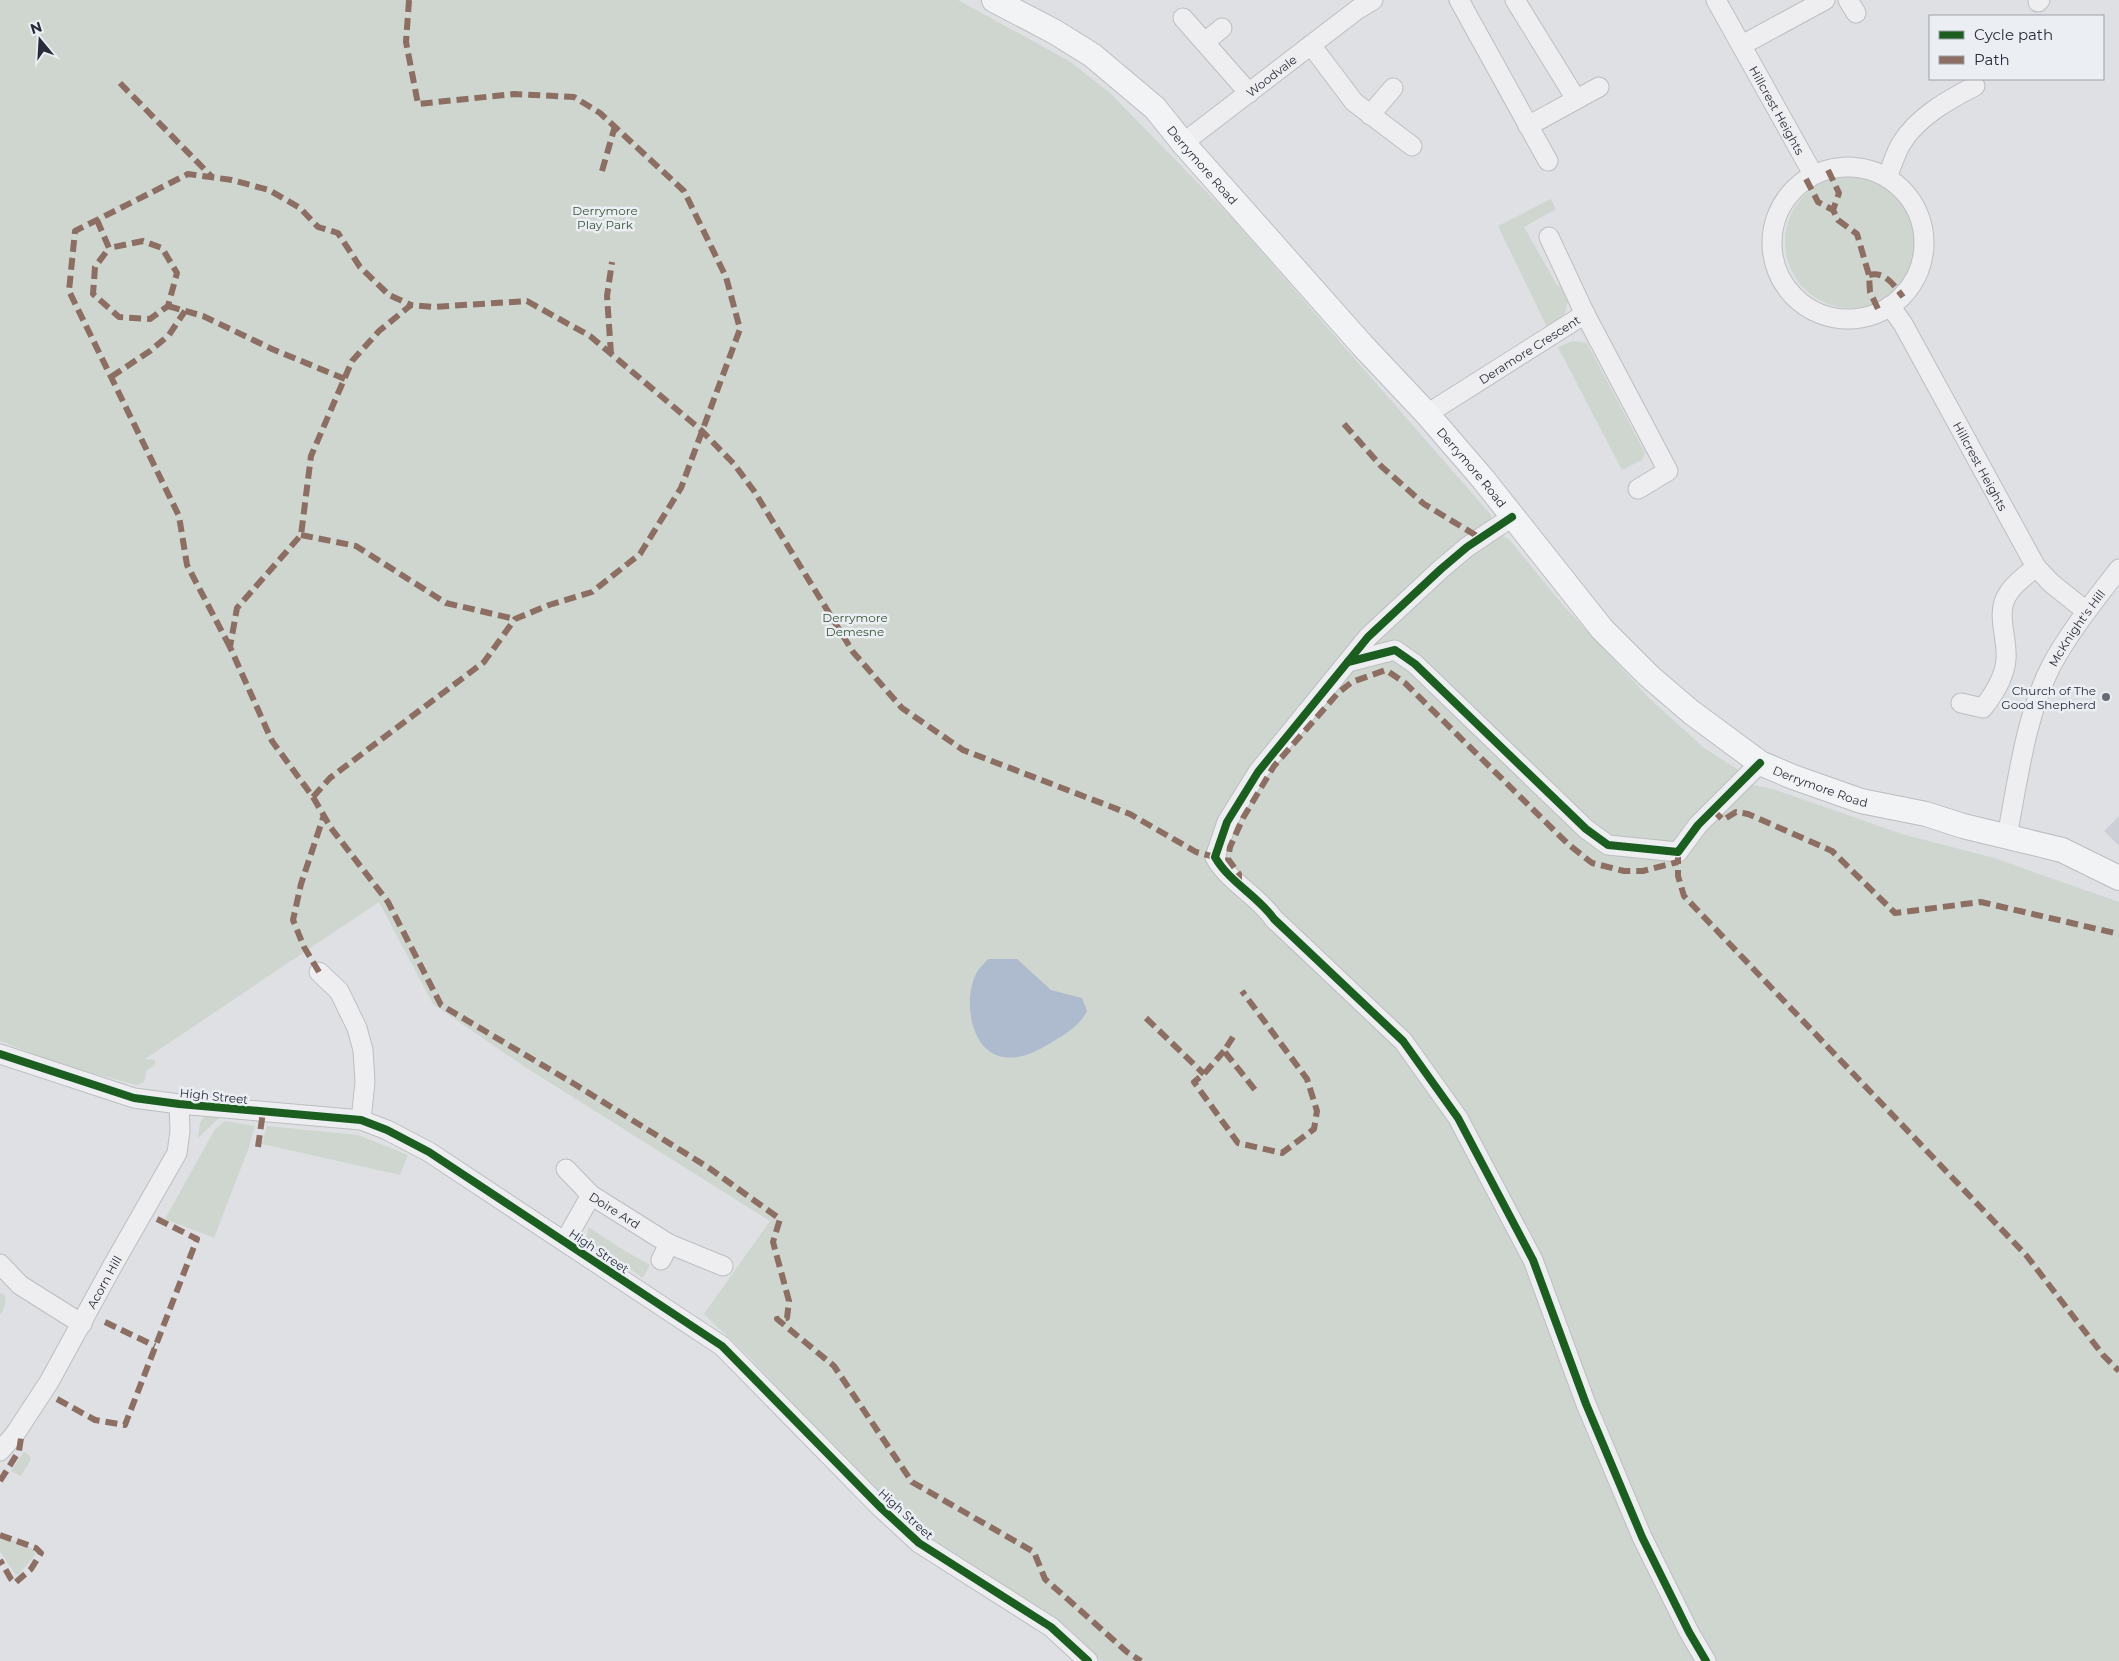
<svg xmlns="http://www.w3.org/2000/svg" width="2119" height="1661" font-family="Montserrat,sans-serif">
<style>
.built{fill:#cdcfd6}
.green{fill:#ced6cf}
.water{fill:#aebacd}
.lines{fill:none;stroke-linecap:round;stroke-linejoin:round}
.minor-casing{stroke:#bcbec1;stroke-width:21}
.major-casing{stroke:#bbbdc1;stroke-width:26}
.minor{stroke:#eeeef0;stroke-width:19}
.major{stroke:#f2f3f4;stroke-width:24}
.quiet{stroke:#8d6e63;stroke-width:6;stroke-dasharray:12 6;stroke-linecap:butt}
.cycleway-casing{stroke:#ebeef3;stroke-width:11}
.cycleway{stroke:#1b5e20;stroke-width:8}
.poi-dot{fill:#676b75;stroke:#ebeef3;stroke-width:2}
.labels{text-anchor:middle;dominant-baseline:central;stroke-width:5;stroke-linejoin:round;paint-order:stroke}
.street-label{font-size:12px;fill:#272c3a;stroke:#ebeef3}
.park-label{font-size:12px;fill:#385536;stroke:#ebeef3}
.poi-label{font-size:12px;fill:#272c3a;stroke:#ebeef3;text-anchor:end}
</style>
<rect width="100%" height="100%" fill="#dee0e3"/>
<path class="built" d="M 2119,816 L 2119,846 L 2104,831 Z"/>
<g class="green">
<path d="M 0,0 L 958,0 L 1069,61 L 1110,93 L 1231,217 L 1491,515 L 1491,524 L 1502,536 L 1509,539 L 1562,604 L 1650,699 L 1704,748 L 1742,772 L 1741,776 L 1753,785 L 1773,789 L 1902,834 L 1994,858 L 2119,902 L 2119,1661 L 1101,1661 L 1068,1628 L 897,1516 L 752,1360 L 704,1314 L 770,1221 L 525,1067 L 433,1004 L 379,902 L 145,1059 L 155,1060 L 155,1065 L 147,1070 L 144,1082 L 136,1085 L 63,1065 L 0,1041 Z"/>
<circle cx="1851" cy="242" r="66"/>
<path d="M 1551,199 L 1556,209 L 1524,227 L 1557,285 L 1563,286 L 1569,298 L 1563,319 L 1547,327 L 1498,226 Z"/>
<path d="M 1573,341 L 1587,343 L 1645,453 L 1642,460 L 1622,470 L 1558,347 Z"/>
<path d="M 210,1115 L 222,1115 L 198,1138 L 200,1123 L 204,1117 Z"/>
<path d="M 225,1121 L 255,1126 L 249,1147 L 214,1238 L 165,1219 L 215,1129 Z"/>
<path d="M 267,1126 L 358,1135 L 408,1155 L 400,1175 L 262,1144 Z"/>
<path d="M 588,1227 L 625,1251 L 650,1265 L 643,1278 L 587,1240 Z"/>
<path d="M 0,1293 L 4,1294 C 7,1303 5,1307 0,1315 Z"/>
<path d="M 24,1452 L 28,1454 L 31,1459 L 21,1476 L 11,1471 Z"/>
<path d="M 0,1537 C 11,1540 31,1543 36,1554 L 18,1575 L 15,1574 L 0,1551 Z"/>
</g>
<path class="water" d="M 988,959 L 1017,959 L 1051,990 L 1082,998 L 1087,1011 C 1080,1025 1067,1033 1054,1041 C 1039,1050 1022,1060 1004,1057 C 970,1053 963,999 976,974 C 978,969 984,964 988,959 Z"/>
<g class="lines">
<g class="minor-casing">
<g id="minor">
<path d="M 1459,0 L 1548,161"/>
<path d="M 1515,0 L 1576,99"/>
<path id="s1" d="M 1716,0 L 1813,174"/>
<path d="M 1848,0 L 1856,13"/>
<path d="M 2038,2 L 2040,0"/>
<path d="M 1183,18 L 1249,93"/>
<path d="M 1205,42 L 1222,28"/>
<path d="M 1311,45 L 1354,102 L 1412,146"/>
<path d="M 1742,45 L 1825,0"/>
<path d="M 1370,115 L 1393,88"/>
<path d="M 1528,126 L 1599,87"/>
<path id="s2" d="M 1183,143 L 1358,9 L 1373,0"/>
<circle cx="1848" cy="243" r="76"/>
<path d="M 1887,177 C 1892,166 1895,154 1901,144 C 1917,117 1948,100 1975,86"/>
<path id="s3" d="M 1890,306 L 1903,324 L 2036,567 L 2051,583 L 2086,611"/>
<path d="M 1585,314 L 1668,471 L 1638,489"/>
<path id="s4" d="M 1427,414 L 1585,314 L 1549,237"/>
<path d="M 1512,517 L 1467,547 L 1441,569 L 1368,637 L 1258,772 L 1227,822 L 1215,857 C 1229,882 1258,896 1274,919 L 1403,1041 L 1458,1118 L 1533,1260 L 1586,1404 L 1642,1537 L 1689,1632 L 1706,1661"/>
<path d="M 1348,662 L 1395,650 L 1415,664 L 1586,829 L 1608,845 L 1678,852 L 1698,825 L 1760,763"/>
<path d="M 1961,703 L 1983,708 C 1994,694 2005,677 2006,659 C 2008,639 1995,612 2008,594 C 2014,583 2027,575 2036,567"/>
<path id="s5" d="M 2007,836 C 2018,780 2025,718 2051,666 C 2070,631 2095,600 2119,569"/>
<path d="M 319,972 L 339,991 L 357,1028 L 363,1050 L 365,1082 L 361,1120"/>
<path d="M 0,1054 L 134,1098 L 179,1104 L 361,1120 L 387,1130 L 429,1152 L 722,1346 L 879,1506 L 919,1543 L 1051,1627 L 1088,1661"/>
<path d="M 566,1169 L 591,1195"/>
<path id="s6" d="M 565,1241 L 591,1195 L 669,1244 L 661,1260"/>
<path d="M 669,1244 L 723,1266"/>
<path d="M 0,1264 L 20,1285 L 82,1324"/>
<path id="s7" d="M 0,1451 L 15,1434 L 49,1382 L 113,1265 L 177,1153 L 180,1131 L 179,1104"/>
</g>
</g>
<g class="major-casing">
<g id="major">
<path id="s8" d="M 994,0 L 1055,32 L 1092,55 L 1155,108 L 1183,143 L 1363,346 L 1427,414 L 1483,479 L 1602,629 L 1649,676 L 1691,712 L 1760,763 L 1793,777 L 1861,801 L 1926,814 L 1963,826 L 2062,850 L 2119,878"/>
</g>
</g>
<use href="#minor" class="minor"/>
<use href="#major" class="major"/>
<g class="quiet">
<path d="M 409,0 L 406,42 L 418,104 L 514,94 L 574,97 L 600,113 L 684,191 L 726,277 L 740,329 L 681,488 L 640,554 L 592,592 L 549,605 L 515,619 L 484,662 L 330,778 L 313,797 L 272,741 L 230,647 L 237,608 L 301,535 L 311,456 L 352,361 L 379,331 L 411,305 L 433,307 L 527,301 L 590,336 L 701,430 L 734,464 L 754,491 L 853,652 L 902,708 L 963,750 L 1130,814 L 1196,852 L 1215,857"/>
<path d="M 120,83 L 212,177"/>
<path d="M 1828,170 L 1839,193 L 1833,210"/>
<path d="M 602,171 L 615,126"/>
<path d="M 1806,179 L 1818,202 L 1833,210 L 1838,220 L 1857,234 L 1869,275 L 1870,292 L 1879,311"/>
<path d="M 97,220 L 109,248 L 95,267 L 93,294 L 119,317 L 150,319 L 168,306 L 177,273 L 162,248 L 143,241 L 109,248"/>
<path d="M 1869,275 C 1885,271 1894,285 1903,297"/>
<path d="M 168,306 L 203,316 L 272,349 L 345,379"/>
<path d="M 611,354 L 607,296 L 612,262"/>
<path d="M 111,377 L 150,351 L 169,335 L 185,311"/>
<path d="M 1344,424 L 1381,466 L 1424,504 L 1482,539"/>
<path d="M 301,535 L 356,546 L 446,603 L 515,619"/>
<path d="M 230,647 L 187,565 L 179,516 L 69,291 L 75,231 L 188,174 L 232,180 L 269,190 L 300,208 L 318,227 L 338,233 L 360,267 L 389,295 L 411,305"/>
<path d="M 313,797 L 331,828 L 388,902 L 441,1005 L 576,1085 L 709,1168 L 780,1219 L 773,1242 L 789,1301 L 787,1318 L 777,1319 L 834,1366 L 912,1482 L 1034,1552 L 1045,1579 L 1127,1652 L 1141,1661"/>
<path d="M 1713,810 L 1723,820 L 1736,812 L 1748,814 L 1832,851 L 1895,913 L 1981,902 L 2119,934"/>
<path d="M 1678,852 L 1678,876 L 1684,896 L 2026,1255 L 2103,1355 L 2119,1371"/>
<path d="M 1239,884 L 1239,874 L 1228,859 L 1230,847 L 1243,818 L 1274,766 L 1338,693 L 1352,682 L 1386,670 L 1405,683 L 1568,844 L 1592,863 L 1624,871 L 1643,871 L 1678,862"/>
<path d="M 319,972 L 304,947 L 293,920 L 301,884 L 324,815"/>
<path d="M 1146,1018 L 1204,1074"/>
<path d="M 1233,1037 L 1224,1051 L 1256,1091"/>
<path d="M 1224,1051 L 1204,1074 L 1194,1082 L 1238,1143 L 1282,1153 L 1314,1129 L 1317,1111 L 1307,1079 L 1242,991"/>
<path d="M 258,1147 L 263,1112"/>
<path d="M 105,1322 L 155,1346"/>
<path d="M 57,1399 L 95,1420 L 125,1425 L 197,1239 L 157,1219"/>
<path d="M 0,1481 L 19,1451 L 21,1438"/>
<path d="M 0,1535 L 36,1548 L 41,1553 L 31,1569 L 15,1583 L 11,1579 L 0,1560"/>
</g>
<g class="cycleway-casing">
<g id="cycleway">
<path d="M 1512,517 L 1467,547 L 1441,569 L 1368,637 L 1258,772 L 1227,822 L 1215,857 C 1229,882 1258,896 1274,919 L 1403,1041 L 1458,1118 L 1533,1260 L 1586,1404 L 1642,1537 L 1689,1632 L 1706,1661"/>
<path d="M 1348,662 L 1395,650 L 1415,664 L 1586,829 L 1608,845 L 1678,852 L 1698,825 L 1760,763"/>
<path d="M 0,1054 L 134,1098 L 179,1104 L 361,1120 L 387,1130 L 429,1152 L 722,1346 L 879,1506 L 919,1543 L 1051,1627 L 1088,1661"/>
</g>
</g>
<use href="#cycleway" class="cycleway"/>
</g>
<circle class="poi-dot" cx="2106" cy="697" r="5"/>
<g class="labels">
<g class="street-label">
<text stroke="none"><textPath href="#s2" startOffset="111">Woodvale</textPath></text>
<text stroke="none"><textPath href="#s1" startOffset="126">Hillcrest Heights</textPath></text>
<text stroke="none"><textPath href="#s8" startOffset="269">Derrymore Road</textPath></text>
<text stroke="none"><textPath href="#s4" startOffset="121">Deramore Crescent</textPath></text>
<text stroke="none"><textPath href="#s3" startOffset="184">Hillcrest Heights</textPath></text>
<text stroke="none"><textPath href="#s8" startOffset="674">Derrymore Road</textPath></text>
<text stroke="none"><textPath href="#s5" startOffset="222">McKnight's Hill</textPath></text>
<text stroke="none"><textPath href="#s8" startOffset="1154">Derrymore Road</textPath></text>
<text transform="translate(214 1096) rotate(6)">High Street</text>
<text stroke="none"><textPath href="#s6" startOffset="81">Doire Ard</textPath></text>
<text transform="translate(599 1251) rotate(34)">High Street</text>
<text stroke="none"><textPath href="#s7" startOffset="199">Acorn Hill</textPath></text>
<text transform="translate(906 1514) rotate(42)">High Street</text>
</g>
<g class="park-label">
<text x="605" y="210">Derrymore<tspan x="605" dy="14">Play Park</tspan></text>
<text x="855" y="617">Derrymore<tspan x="855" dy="14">Demesne</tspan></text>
</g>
<g class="poi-label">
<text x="2096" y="690">Church of The<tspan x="2096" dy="14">Good Shepherd</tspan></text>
</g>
</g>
<rect x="1929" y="15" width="175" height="65" fill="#ebeef3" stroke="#9da0a9"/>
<rect x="1939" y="31" width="25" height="8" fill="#1b5e20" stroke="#9da0a9"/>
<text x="1974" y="40" font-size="15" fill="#272c3a">Cycle path</text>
<rect x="1939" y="56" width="25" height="8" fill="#8d6e63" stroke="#9da0a9"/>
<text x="1974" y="65" font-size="15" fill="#272c3a">Path</text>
<g transform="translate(40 40) rotate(342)" stroke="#ebeef3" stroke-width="4" paint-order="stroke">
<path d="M0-4L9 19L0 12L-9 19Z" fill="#272c3a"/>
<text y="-8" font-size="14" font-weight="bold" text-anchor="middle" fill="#272c3a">N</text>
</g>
</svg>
